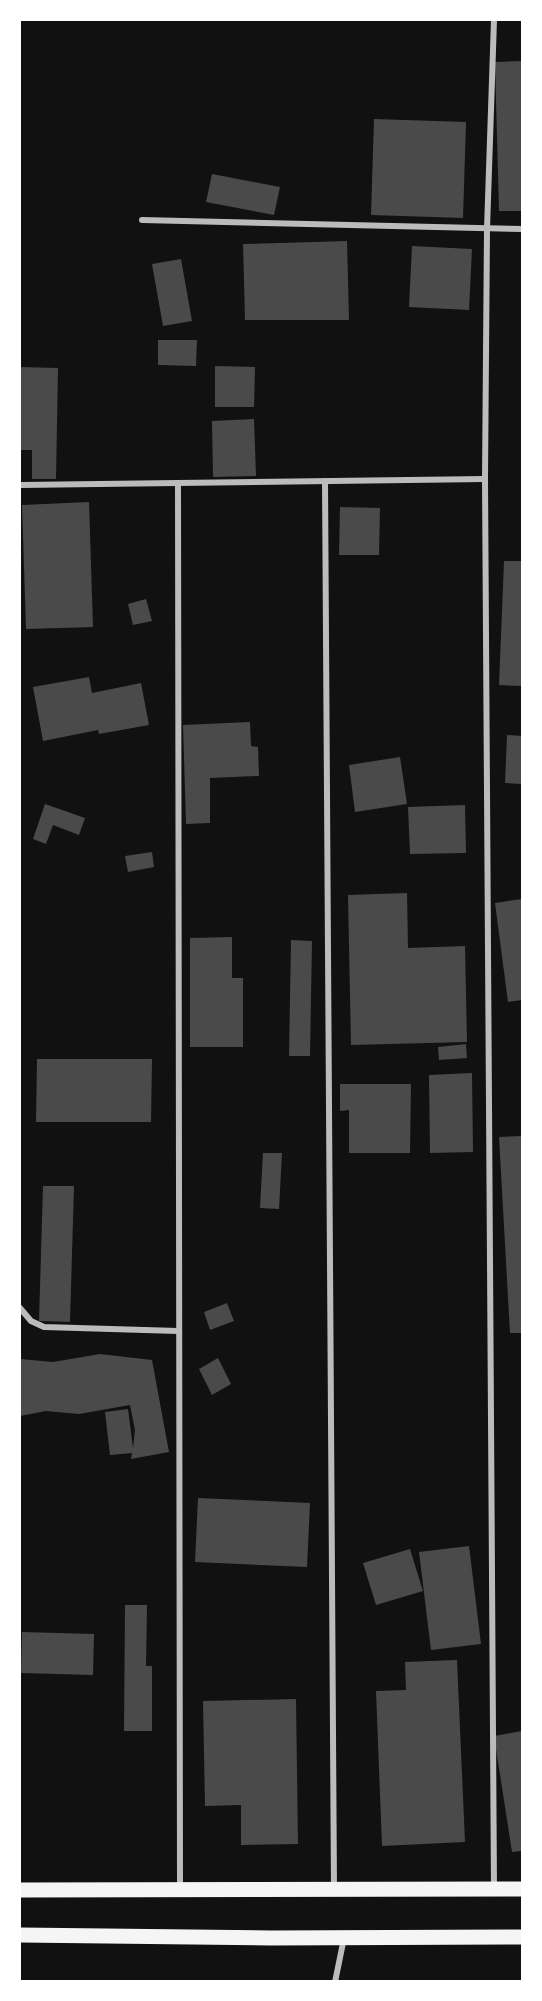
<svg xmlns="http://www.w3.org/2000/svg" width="542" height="2001" font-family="'Noto Serif',serif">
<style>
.building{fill:#4a4a4a}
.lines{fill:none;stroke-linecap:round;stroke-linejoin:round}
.minor{stroke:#bcbcbc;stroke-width:6}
.primary{stroke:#f5f5f5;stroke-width:15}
</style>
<rect width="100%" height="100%" fill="#111"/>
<g class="building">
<path d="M 522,61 L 522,211 L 499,211 L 495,62 Z"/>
<path d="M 374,119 L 466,122 L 463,218 L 371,215 Z"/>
<path d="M 212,174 L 280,187 L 274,215 L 206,202 Z"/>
<path d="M 347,241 L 349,320 L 245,320 L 243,244 Z"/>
<path d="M 412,246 L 472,249 L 469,310 L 409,307 Z"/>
<path d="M 181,259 L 192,321 L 163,326 L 152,264 Z"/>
<path d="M 158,340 L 197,340 L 196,366 L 158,365 Z"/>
<path d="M 215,366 L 255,367 L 254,407 L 215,407 Z"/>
<path d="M 20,367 L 58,368 L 56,479 L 32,479 L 32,450 L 20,450 Z"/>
<path d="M 254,419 L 256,476 L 213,477 L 212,421 Z"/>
<path d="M 89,502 L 93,627 L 26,629 L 22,505 Z"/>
<path d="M 340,507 L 380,508 L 379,555 L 339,555 Z"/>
<path d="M 504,561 L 522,561 L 522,686 L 499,685 Z"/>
<path d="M 146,599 L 152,621 L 133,625 L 128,604 Z"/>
<path d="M 89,677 L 92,693 L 141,683 L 149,725 L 99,734 L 98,730 L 43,741 L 33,687 Z"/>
<path d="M 250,722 L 251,746 L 258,747 L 259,776 L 210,778 L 210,823 L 186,824 L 183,725 Z"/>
<path d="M 507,735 L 522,736 L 522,784 L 505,783 Z"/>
<path d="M 400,757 L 407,804 L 355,812 L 349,765 Z"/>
<path d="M 45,804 L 85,818 L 79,835 L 53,825 L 46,844 L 33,839 Z"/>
<path d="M 465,805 L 466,853 L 410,854 L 408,807 Z"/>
<path d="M 152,852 L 154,867 L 128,872 L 125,856 Z"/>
<path d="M 407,893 L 408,948 L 465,946 L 467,1042 L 351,1045 L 348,895 Z"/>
<path d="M 522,899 L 522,1000 L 508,1002 L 495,903 Z"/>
<path d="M 232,937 L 232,978 L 243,978 L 243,1047 L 190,1047 L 190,938 Z"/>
<path d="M 291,940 L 312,941 L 310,1056 L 289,1056 Z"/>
<path d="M 466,1044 L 467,1058 L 439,1060 L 438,1047 Z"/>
<path d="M 37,1059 L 152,1059 L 151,1122 L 36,1122 Z"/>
<path d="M 472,1073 L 473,1152 L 430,1153 L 429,1075 Z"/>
<path d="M 340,1084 L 411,1084 L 410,1153 L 349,1153 L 349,1110 L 340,1111 Z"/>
<path d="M 522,1136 L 522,1333 L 510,1333 L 499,1137 Z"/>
<path d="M 263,1153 L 282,1153 L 279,1209 L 260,1208 Z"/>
<path d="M 43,1186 L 74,1186 L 70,1322 L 39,1321 Z"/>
<path d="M 227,1303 L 234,1321 L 210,1330 L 204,1312 Z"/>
<path d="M 100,1354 L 152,1360 L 169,1452 L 131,1459 L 132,1453 L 110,1455 L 105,1412 L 128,1409 L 133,1448 L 135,1430 L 130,1405 L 79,1414 L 46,1411 L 20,1416 L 20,1359 L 53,1362 Z"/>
<path d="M 218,1358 L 231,1384 L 212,1395 L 199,1369 Z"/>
<path d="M 198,1498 L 310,1503 L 307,1567 L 195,1562 Z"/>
<path d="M 469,1546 L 481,1644 L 431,1650 L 419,1552 Z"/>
<path d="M 410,1549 L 423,1591 L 376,1605 L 363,1563 Z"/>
<path d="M 125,1605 L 147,1605 L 146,1666 L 152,1666 L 152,1731 L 124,1731 Z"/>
<path d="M 22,1632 L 94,1634 L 93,1675 L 21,1673 Z"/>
<path d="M 457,1660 L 465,1842 L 382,1846 L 376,1691 L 406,1690 L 405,1662 Z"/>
<path d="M 296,1699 L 298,1844 L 241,1845 L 241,1805 L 205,1806 L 203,1701 Z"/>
<path d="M 522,1731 L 522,1851 L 512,1852 L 494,1736 Z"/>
</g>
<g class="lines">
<g class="minor">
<path d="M 142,220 L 522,229"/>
<path d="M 325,481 L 334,1889"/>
<path d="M 178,483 L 180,1889"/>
<path d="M 20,485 L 485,479"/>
<path d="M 20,1308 L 31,1321 L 44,1327 L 178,1331"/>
<path d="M 494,1889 L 485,479 L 487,229 L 494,20"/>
<path d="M 335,1982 L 344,1938"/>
</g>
<g class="primary">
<path d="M 20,1890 L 522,1889"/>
<path d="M 20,1935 L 271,1938 L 522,1937"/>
</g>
</g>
<rect width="542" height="2001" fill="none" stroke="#ffffff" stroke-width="42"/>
</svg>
